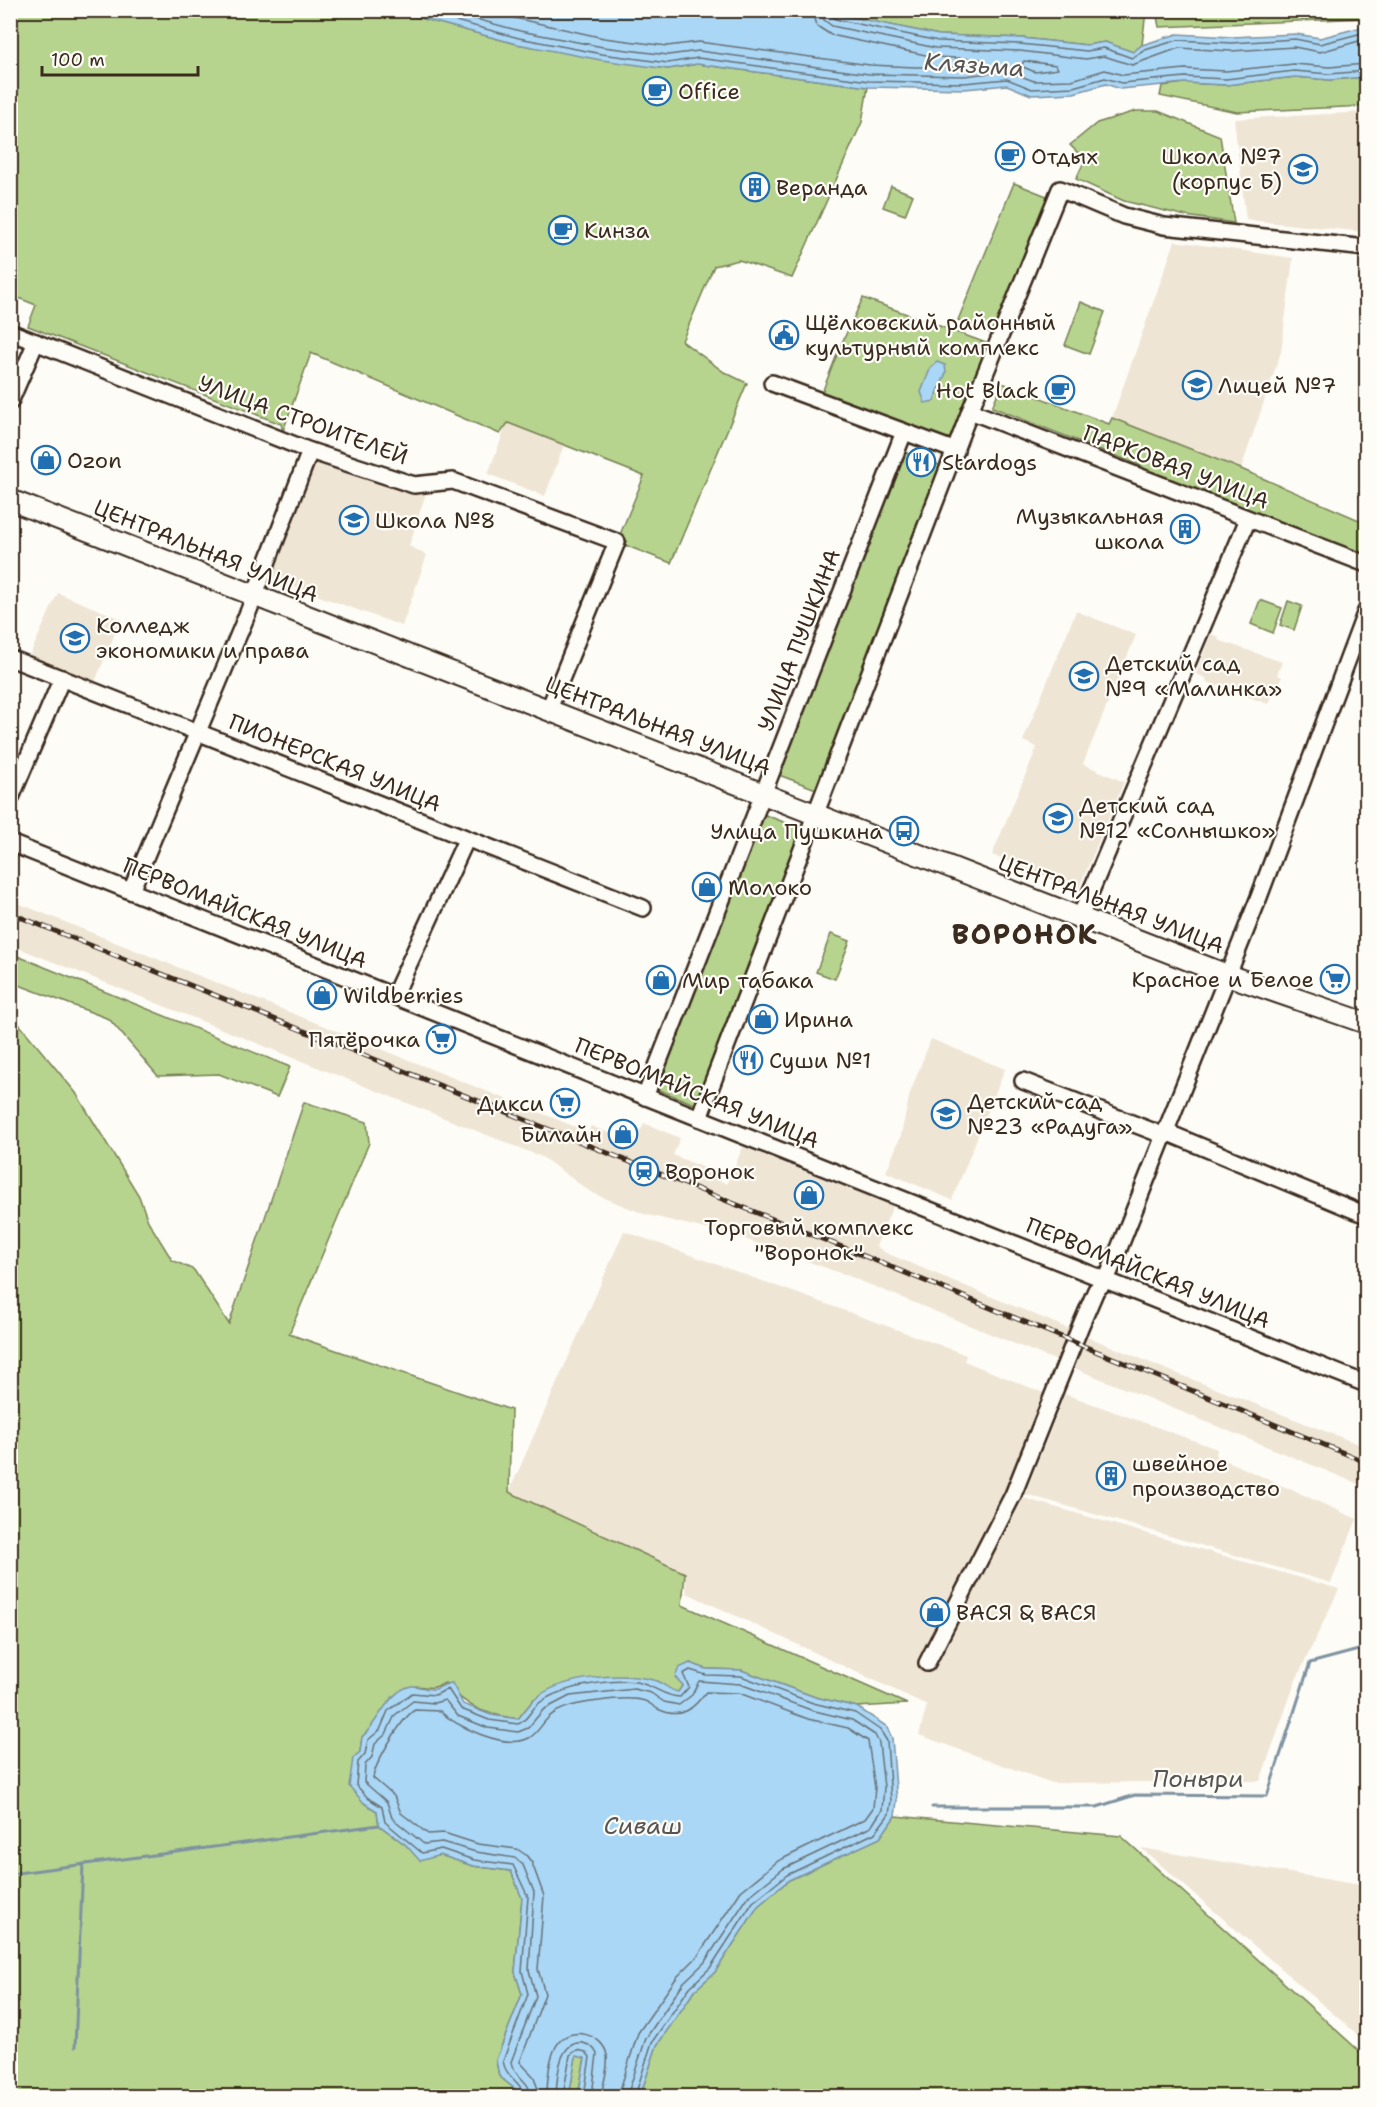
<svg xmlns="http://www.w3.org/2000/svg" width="1377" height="2107" font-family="'Shantell Sans',sans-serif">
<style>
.built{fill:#efe5d4}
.green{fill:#b6d48d;stroke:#787f56;stroke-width:1.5}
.water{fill:#aad7f6;stroke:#7e92a0;stroke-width:1.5}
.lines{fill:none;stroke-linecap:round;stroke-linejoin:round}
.shore{stroke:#676f74;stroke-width:1.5}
.stream{stroke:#7e92a0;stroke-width:3}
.minor-casing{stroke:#3b2a1e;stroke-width:20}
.major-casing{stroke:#3b2a1e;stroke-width:24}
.minor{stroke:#fdfcf7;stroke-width:15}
.major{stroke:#fdfcf7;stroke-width:20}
.rail-casing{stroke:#3b2a1e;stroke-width:5}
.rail{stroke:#fdfcf7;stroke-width:3;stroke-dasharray:9;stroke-linecap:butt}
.labels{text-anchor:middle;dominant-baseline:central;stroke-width:4.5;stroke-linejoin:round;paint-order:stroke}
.poi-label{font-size:22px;fill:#3b2a1e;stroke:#fdfcf7;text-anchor:start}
.street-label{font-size:22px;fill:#3b2a1e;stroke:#fdfcf7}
.water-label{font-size:24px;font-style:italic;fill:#575554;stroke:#fdfcf7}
.district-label{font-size:28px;font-weight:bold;letter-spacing:1.5px;fill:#3b2a1e;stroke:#fdfcf7}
</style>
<rect width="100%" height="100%" fill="#fdfcf7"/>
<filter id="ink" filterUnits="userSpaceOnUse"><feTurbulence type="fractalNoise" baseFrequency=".0167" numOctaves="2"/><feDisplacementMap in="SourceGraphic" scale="12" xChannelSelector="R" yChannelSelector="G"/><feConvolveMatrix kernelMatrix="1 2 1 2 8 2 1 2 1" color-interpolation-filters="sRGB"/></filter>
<g filter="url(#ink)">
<g class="built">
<path d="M 1366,112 L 1366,232 L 1246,220 L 1234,119 Z"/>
<path d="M 1175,241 L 1293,258 L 1281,352 L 1241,469 L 1112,418 Z"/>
<path d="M 507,423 L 564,445 L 545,496 L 488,474 Z"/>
<path d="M 314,459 L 426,493 L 409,546 L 427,555 L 402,626 L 269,578 Z"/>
<path d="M 58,593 L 121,619 L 94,684 L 29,657 Z"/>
<path d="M 1076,611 L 1136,635 L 1083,764 L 1124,782 L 1078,890 L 992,855 L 1037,747 L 1023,741 Z"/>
<path d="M 1211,634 L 1219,637 L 1218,640 L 1282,662 L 1277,675 L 1282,677 L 1268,704 L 1207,682 L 1206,678 L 1196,674 Z"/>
<path d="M 10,900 L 588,1132 L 591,1126 L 625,1139 L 631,1126 L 641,1130 L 644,1123 L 680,1138 L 673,1155 L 719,1174 L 717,1179 L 727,1184 L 743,1147 L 893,1206 L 876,1246 L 886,1253 L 1168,1370 L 1366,1447 L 1366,1487 L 846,1275 L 739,1237 L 644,1214 L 592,1193 L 542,1157 L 11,945 Z"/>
<path d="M 931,1039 L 1005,1069 L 952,1200 L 886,1172 L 901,1135 L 910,1093 Z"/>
<path d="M 624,1231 L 956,1351 L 966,1355 L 964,1361 L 1051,1396 L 1013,1495 L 1339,1589 L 1296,1680 L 1260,1781 L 1052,1783 L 919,1735 L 927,1705 L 687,1593 L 684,1573 L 509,1492 Z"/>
<path d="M 1065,1394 L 1217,1449 L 1216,1456 L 1357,1519 L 1331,1583 L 1025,1494 Z"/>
<path d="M 1141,1848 L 1366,1886 L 1366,2042 Z"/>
</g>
<g class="green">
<path d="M 1366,10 L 1366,18 L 1159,27 L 1156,11 Z"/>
<path d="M 10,11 L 394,11 L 517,44 L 668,69 L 697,64 L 868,87 L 862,122 L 792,278 L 739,260 L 714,266 L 682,341 L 724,372 L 747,383 L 671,563 L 617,542 L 644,476 L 508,423 L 500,434 L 311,353 L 283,431 L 281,424 L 28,326 L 36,305 L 11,295 Z"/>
<path d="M 822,11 L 1146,11 L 1142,45 L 1133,52 L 1105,42 L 1087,45 L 1021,38 L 939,35 Z"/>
<path d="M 1295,77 L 1330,80 L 1366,77 L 1366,106 L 1237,112 L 1160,96 L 1162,86 L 1185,83 L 1226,85 Z"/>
<path d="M 1136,111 L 1158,111 L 1220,136 L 1234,223 L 1186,216 L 1124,201 L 1076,179 L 1085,160 L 1070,145 L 1097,123 Z"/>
<path d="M 1014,183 L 1049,197 L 994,334 L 958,320 Z"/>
<path d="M 891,186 L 913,195 L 905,215 L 883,207 Z"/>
<path d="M 863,298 L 997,347 L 956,451 L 819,400 L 840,347 Z"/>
<path d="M 1081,302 L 1105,312 L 1089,354 L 1065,345 Z"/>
<path d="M 1002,383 L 1109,424 L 1112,418 L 1241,469 L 1366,523 L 1366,558 L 1149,477 L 1142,466 L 992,407 Z"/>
<path d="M 904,452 L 942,466 L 816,789 L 779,775 Z"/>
<path d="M 1260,600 L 1282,608 L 1273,633 L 1251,624 Z"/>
<path d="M 1288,601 L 1302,606 L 1294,630 L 1280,625 Z"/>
<path d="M 760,813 L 802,829 L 697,1105 L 651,1087 Z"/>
<path d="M 831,934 L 850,941 L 835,979 L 816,972 Z"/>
<path d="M 10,953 L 290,1067 L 277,1097 L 219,1074 L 158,1076 L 109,1019 L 11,982 Z"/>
<path d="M 11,1017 L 15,1019 L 76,1093 L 139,1196 L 148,1221 L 172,1260 L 194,1270 L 229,1324 L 304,1102 L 367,1122 L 369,1143 L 289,1334 L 511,1410 L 509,1492 L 685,1573 L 682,1605 L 907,1704 L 857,1707 L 815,1697 L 741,1670 L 706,1669 L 690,1663 L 683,1685 L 678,1692 L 669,1690 L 658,1681 L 534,1699 L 518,1719 C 483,1713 470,1710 445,1683 C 429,1693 420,1682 408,1688 C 385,1698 380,1722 362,1737 L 360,1752 L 364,1803 L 377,1811 L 379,1825 L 406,1845 L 420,1860 L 440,1855 L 473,1866 L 511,1871 L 522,1898 L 515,1972 L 522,1994 L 496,2060 L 499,2076 L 515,2089 L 519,2096 L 11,2096 Z"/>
<path d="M 895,1816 L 1121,1836 L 1366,2057 L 1366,2096 L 640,2096 L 657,2045 L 695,1990 L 715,1972 L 758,1906 L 789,1880 L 880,1838 Z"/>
<path d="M 576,2056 L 585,2057 L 578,2096 L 569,2096 Z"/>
</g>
<g class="water">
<path d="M 394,11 L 822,11 L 939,35 L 1021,38 L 1087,45 L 1105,42 L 1133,52 L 1142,45 L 1177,34 L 1232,37 L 1296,34 L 1320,38 L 1366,26 L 1366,77 L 1330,80 L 1295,77 L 1226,85 L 1185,83 L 1120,89 L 1106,84 L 1074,93 L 1031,95 L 1007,85 L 965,89 L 868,87 L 697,64 L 668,69 L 601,60 L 517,44 Z"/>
<path d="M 937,362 L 945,365 L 946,373 L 934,401 L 925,403 L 921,392 L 931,367 Z"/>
<path d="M 690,1663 L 706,1669 L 741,1670 L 815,1697 L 857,1707 L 886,1726 L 892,1738 L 897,1801 L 895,1816 L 880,1838 L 789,1880 L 758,1906 L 715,1972 L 695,1990 L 657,2045 L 640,2096 L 578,2096 L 585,2058 L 576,2056 L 569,2096 L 519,2096 L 515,2089 L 499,2076 L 496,2060 L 522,1994 L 515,1972 L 522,1898 L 511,1871 L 473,1866 L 440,1855 L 420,1861 L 406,1845 L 379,1825 L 377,1811 L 364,1803 L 349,1786 L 353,1758 L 360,1752 L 362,1737 C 378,1723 388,1691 411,1686 C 419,1685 427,1691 435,1689 C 441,1688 445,1683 452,1683 L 463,1704 L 491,1715 L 518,1719 C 523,1713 528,1706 533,1701 C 558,1676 621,1672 653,1680 C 663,1682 668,1690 678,1692 L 683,1685 L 675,1677 L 679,1668 Z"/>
</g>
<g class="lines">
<g class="shore">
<path d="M 415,10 L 519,38 L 602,54 L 668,63 L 698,58 L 869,81 L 964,83 L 1007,79 L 1032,89 L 1073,87 L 1105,78 L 1122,83 L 1185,77 L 1226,79 L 1294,71 L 1329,74 L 1366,71"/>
<path d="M 443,10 L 520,31 L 603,47 L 668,55 L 699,51 L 869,74 L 964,76 L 1007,71 L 1034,81 L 1072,80 L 1105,70 L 1123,75 L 1185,69 L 1226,71 L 1294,64 L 1329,67 L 1366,64"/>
<path d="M 479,10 L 604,38 L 667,46 L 699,42 L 870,65 L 915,67 L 964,67 L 983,63 L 980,59 L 935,57 L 831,35 L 817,26 L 813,10"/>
<path d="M 822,10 L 824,20 L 832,26 L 936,48 L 1020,51 L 1086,59 L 1104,56 L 1132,65 L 1179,48 L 1231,51 L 1294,47 L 1320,52 L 1366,39"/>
<path d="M 829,10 L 835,19 L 938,41 L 1020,44 L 1087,51 L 1104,48 L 1132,58 L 1145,50 L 1178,40 L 1231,43 L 1295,39 L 1320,44 L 1366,32"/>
<path d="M 1024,61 L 1056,65 L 1058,69 L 1035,72 L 1021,66 Z"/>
<path d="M 524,2096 C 521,2080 506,2079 503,2061 L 528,1994 L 522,1971 L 528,1897 L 513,1865 L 474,1860 L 441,1849 L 422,1853 L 385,1822 L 382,1807 L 368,1798 L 356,1785 L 358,1762 L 365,1754 L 368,1740 L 380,1730 L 388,1711 L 412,1693 L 435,1695 L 448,1689 L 461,1709 L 489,1720 L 518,1724 C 527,1721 530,1711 538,1704 C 558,1687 610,1679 636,1682 C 654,1685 664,1697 680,1697 L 689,1687 L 683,1674 L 690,1670 L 706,1675 L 741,1676 L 813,1703 L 855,1713 L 880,1730 L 887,1741 L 891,1801 L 889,1814 L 875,1833 L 787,1875 L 753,1902 L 710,1968 L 690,1987 L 652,2042 L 635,2096"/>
<path d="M 531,2096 C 530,2080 513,2076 511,2062 L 536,1996 L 529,1970 L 534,1892 L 523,1865 L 515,1858 L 476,1852 L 442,1842 L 424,1844 L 392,1818 L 387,1802 L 364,1782 L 365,1765 L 372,1757 L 375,1744 L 386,1734 L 395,1715 L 413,1701 L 434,1703 L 445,1700 L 458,1716 L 488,1728 L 518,1732 L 528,1728 L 543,1710 L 570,1696 L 634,1689 L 651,1693 L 664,1702 L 679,1705 L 692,1695 L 699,1681 L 740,1684 L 811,1710 L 852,1720 L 875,1735 L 879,1743 L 884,1787 L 882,1810 L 871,1827 L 783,1869 L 748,1897 L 704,1963 L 684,1982 L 646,2038 L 627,2096"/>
<path d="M 540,2096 L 534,2077 L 520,2062 L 545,1994 L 538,1969 L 544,1896 L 532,1863 L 526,1855 L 517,1849 L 478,1844 L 444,1833 L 428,1834 L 401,1813 L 394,1796 L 373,1778 C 375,1763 402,1717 415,1710 L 440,1711 C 456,1727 506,1750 529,1738 C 537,1734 541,1725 548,1718 C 560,1706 582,1703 599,1701 C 613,1699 631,1697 645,1701 C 651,1703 654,1708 660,1710 C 682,1720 694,1708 706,1692 L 739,1693 L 808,1719 L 848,1728 L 868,1741 L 875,1788 L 873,1808 L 865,1819 L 778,1861 L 741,1891 L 697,1957 L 677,1977 L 638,2033 L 618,2096"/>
<path d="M 547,2096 C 547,2082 549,2054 559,2042 C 572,2026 603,2034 607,2055 C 609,2068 603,2084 601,2096"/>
<path d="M 556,2096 C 557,2079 558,2040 583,2043 C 590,2045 594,2047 597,2054 L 592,2096"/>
<path d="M 563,2096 L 570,2055 L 577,2050 L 586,2052 L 590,2057 L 584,2096"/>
</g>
<g class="stream">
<path d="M 932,1807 L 1097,1807 L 1135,1795 L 1267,1796 L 1310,1663 L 1366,1648"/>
<path d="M 10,1874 L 379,1825"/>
<path d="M 75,2047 L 83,1864"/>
</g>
<g class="minor-casing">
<g id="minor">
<path d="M 10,332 L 310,451 L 414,485 L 453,481 L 617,542 L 549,709"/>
<path d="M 772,383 L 956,451"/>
<path d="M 10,402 L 36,342"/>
<path d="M 970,411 L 1366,564"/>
<path d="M 10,658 L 643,908"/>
<path d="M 10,800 L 62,678"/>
<path d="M 10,843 L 1366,1384"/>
<path d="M 131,891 L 249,610 L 310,451"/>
<path d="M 1080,917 L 1248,519"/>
<path d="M 394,996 L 466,840"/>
<path d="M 1023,1081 L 1165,1136"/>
<path d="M 645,1097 L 904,432"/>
<path d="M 699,1118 L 970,411 L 1060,189 L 1124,216 L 1164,226 L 1366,248"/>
<path d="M 1166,1132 L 1366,1215"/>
<path d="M 927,1663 L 1013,1495 L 1081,1325 L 1096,1290 L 1105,1282 L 1110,1271 L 1259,897 L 1366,611"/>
</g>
</g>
<g class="major-casing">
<path id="major" d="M 10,500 L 1227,975 L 1366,1023"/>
</g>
<use href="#minor" class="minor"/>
<use href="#major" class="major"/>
<g class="rail-casing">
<path id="rail" d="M 10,913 L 852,1251 L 1366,1462"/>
</g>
<use href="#rail" class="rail"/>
</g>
</g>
<defs>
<g id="cafe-ring" transform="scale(1.5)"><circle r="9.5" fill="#fdfcf7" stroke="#1f6fb2" stroke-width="1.5"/><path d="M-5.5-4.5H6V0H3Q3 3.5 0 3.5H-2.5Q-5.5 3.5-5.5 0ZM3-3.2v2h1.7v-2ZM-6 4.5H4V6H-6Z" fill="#1f6fb2"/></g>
<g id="school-ring" transform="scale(1.5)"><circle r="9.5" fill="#fdfcf7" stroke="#1f6fb2" stroke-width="1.5"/><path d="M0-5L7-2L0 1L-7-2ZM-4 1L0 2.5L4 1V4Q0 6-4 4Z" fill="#1f6fb2"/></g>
<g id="building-ring" transform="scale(1.5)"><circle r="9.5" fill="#fdfcf7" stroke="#1f6fb2" stroke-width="1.5"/><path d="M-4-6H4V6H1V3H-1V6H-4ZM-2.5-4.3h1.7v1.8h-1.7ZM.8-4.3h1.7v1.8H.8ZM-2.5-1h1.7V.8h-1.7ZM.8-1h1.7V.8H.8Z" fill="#1f6fb2"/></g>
<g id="civic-ring" transform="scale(1.5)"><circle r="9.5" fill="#fdfcf7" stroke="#1f6fb2" stroke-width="1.5"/><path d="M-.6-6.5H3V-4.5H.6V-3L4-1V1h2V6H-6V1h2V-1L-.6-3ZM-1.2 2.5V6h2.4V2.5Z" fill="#1f6fb2"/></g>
<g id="shop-ring" transform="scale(1.5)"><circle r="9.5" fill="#fdfcf7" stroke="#1f6fb2" stroke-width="1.5"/><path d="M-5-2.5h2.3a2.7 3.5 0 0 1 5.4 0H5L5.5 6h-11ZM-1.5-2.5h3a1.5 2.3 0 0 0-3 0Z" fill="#1f6fb2"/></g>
<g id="restaurant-ring" transform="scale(1.5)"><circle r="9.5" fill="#fdfcf7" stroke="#1f6fb2" stroke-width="1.5"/><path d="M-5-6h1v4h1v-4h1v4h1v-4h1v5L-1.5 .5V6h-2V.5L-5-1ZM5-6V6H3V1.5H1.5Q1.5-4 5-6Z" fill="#1f6fb2"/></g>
<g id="university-ring" transform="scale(1.5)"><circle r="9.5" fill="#fdfcf7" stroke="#1f6fb2" stroke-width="1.5"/><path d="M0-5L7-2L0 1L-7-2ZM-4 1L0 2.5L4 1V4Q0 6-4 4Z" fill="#1f6fb2"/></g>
<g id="bus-ring" transform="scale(1.5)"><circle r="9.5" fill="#fdfcf7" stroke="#1f6fb2" stroke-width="1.5"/><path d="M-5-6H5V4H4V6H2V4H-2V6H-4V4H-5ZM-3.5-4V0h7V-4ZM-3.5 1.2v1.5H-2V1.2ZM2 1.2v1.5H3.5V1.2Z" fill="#1f6fb2"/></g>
<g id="supermarket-ring" transform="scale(1.5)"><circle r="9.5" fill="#fdfcf7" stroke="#1f6fb2" stroke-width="1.5"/><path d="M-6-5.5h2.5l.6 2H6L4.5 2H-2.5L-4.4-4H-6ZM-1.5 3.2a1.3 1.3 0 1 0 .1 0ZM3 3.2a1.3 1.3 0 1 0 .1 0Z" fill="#1f6fb2"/></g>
<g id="station-ring" transform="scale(1.5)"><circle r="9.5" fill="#fdfcf7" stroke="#1f6fb2" stroke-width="1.5"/><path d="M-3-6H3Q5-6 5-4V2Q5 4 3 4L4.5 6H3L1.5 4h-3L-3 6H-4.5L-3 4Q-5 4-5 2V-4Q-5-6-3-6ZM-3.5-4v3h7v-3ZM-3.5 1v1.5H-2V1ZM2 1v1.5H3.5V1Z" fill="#1f6fb2"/></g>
</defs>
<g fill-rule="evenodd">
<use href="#cafe-ring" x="657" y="91"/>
<use href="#cafe-ring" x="1010" y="156"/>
<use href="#school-ring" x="1303" y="169"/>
<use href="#building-ring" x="755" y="187"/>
<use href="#cafe-ring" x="563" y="230"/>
<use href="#civic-ring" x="784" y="335"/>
<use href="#school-ring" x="1197" y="385"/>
<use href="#cafe-ring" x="1060" y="390"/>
<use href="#shop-ring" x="46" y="460"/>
<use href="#restaurant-ring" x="921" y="462"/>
<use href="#school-ring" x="354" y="520"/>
<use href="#building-ring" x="1185" y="529"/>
<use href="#university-ring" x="75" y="638"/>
<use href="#school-ring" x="1084" y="676"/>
<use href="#school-ring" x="1058" y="818"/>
<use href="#bus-ring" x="904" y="831"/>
<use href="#shop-ring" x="707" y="887"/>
<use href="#supermarket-ring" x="1335" y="979"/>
<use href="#shop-ring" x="661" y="980"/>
<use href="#shop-ring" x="322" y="995"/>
<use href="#shop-ring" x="763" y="1019"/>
<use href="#supermarket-ring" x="441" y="1039"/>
<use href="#restaurant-ring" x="748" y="1060"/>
<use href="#supermarket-ring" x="565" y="1103"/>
<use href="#school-ring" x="946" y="1114"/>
<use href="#shop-ring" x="623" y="1134"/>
<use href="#station-ring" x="644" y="1171"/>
<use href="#shop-ring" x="809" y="1195"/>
<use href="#building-ring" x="1111" y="1476"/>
<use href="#shop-ring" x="935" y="1612"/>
</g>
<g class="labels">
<g class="poi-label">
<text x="678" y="91">Office</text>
<text x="1031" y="156">Отдых</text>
<text x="1282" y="156" text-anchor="end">Школа №7<tspan x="1282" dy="25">(корпус Б)</tspan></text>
<text x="776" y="187">Веранда</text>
<text x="584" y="230">Кинза</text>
<text x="805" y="322">Щёлковский районный<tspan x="805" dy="25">культурный комплекс</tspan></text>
<text x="1218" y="385">Лицей №7</text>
<text x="1039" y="390" text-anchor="end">Hot Black</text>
<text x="67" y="460">Ozon</text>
<text x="942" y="462">Stardogs</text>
<text x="1164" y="516" text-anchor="end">Музыкальная<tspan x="1164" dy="25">школа</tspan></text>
<text x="375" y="520">Школа №8</text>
<text x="96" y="625">Колледж<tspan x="96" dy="25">экономики и права</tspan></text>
<text x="1105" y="663">Детский сад<tspan x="1105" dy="25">№9 «Малинка»</tspan></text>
<text x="1079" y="805">Детский сад<tspan x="1079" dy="25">№12 «Солнышко»</tspan></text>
<text x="883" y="831" text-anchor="end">Улица Пушкина</text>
<text x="728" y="887">Moлоко</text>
<text x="1314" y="979" text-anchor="end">Красное и Белое</text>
<text x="682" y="980">Мир табака</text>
<text x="343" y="995">Wildberries</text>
<text x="784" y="1019">Ирина</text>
<text x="420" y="1039" text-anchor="end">Пятёрочка</text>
<text x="769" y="1060">Суши №1</text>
<text x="967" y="1101">Детский сад<tspan x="967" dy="25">№23 «Радуга»</tspan></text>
<text x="544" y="1103" text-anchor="end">Дикси</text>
<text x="602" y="1134" text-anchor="end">Билайн</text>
<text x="665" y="1171">Воронок</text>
<text x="809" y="1227" text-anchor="middle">Торговый комплекс<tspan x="809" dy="25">"Воронок"</tspan></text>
<text x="1132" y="1463">швейное<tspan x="1132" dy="25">производство</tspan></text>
<text x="956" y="1612">ВАСЯ &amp; ВАСЯ</text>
</g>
<g class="street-label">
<text transform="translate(303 420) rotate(20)">УЛИЦА СТРОИТЕЛЕЙ</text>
<text transform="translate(1176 467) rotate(21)">ПАРКОВАЯ УЛИЦА</text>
<text transform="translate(206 551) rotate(22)">ЦЕНТРАЛЬНАЯ УЛИЦА</text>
<text transform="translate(799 640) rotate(-69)">УЛИЦА ПУШКИНА</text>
<text transform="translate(658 726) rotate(21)">ЦЕНТРАЛЬНАЯ УЛИЦА</text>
<text transform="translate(335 763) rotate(22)">ПИОНЕРСКАЯ УЛИЦА</text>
<text transform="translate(1111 904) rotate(21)">ЦЕНТРАЛЬНАЯ УЛИЦА</text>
<text transform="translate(245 913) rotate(22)">ПЕРВОМАЙСКАЯ УЛИЦА</text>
<text transform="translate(697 1093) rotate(22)">ПЕРВОМАЙСКАЯ УЛИЦА</text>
<text transform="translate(1148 1273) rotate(22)">ПЕРВОМАЙСКАЯ УЛИЦА</text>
</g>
<g class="water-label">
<text transform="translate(974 65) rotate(4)">Клязьма</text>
<text x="1198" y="1779">Поныри</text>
<text x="643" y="1826">Сиваш</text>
</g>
<g class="district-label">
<text x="1025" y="934">ВОРОНОК</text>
</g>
</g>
<rect width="1377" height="2107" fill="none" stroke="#fdfcf7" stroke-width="36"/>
<rect x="18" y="18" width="1341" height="2071" fill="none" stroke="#3b2a1e" stroke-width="2" filter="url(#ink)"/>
<path d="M42 66v9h156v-9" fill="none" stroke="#3b2a1e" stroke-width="3"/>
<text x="51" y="66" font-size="18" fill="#3b2a1e" stroke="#fdfcf7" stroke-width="4.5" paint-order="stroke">100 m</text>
</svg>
